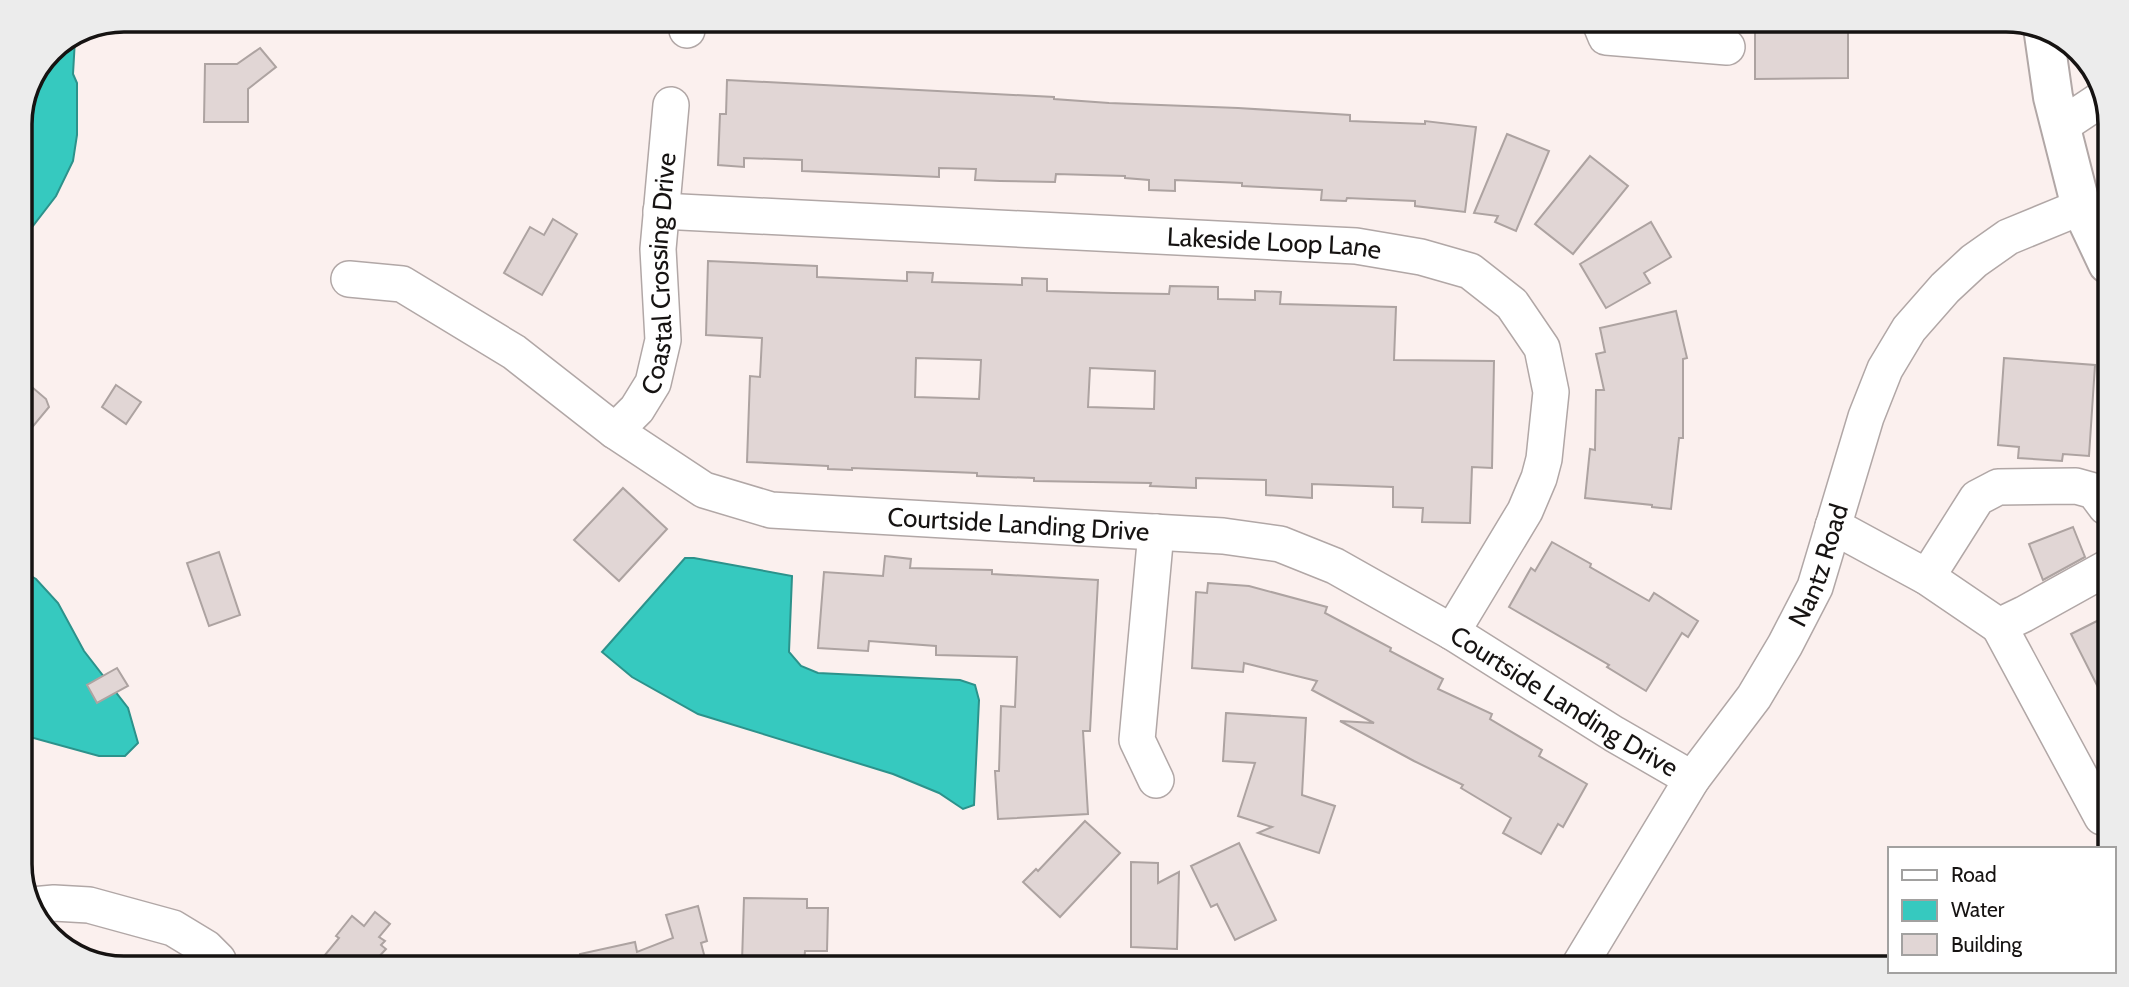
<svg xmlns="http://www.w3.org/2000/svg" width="2129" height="987" font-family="Cabin,sans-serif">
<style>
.water{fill:#36c9bf;stroke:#2c928b;stroke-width:2}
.building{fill:#e1d6d5;stroke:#ada3a1;stroke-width:2;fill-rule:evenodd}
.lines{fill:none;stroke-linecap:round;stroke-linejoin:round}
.minor-casing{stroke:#b1a7a6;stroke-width:38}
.major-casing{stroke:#b1a7a6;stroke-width:42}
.minor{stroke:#fff;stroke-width:35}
.major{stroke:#fff;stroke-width:38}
.labels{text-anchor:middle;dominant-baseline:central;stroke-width:6;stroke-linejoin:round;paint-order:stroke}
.street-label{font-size:26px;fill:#161312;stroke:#fff}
.rim{fill:none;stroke:#161312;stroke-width:3.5}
</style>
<rect width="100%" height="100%" fill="#fbf0ee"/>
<g class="water">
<path d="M 75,39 L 73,74 L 77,83 L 77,135 L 73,161 L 56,196 L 19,244 L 19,117 L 50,50 Z"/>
<path d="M 685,558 L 694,558 L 792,576 L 789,652 L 801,666 L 818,673 L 960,680 L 975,685 L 979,700 L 974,805 L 963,809 L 939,793 L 893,774 L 698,714 L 632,677 L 602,652 Z"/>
<path d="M 19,569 L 36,579 L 58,603 L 84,651 L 128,708 L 138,743 L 125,756 L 99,756 L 19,734 Z"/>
</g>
<g class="building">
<path d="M 1755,26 L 1848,27 L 1848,78 L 1755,79 Z"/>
<path d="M 260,48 L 276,67 L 248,89 L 248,122 L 204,122 L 205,64 L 237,64 Z"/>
<path d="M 727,80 L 1054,97 L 1054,99 L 1109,103 L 1238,108 L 1350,115 L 1350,121 L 1425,124 L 1425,121 L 1476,127 L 1465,212 L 1415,206 L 1415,201 L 1347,198 L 1346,201 L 1321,200 L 1322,190 L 1242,186 L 1242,183 L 1175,180 L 1175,191 L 1149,190 L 1149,180 L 1125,178 L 1125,176 L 1056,174 L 1055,182 L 1000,181 L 975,180 L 976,169 L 939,168 L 939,177 L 802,171 L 802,160 L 744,158 L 744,167 L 718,165 L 720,114 L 726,114 Z"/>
<path d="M 1507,134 L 1549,151 L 1516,231 L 1495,222 L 1498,216 L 1474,213 Z"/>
<path d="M 1590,156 L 1628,186 L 1573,254 L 1535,224 Z"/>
<path d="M 553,219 L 577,234 L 542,295 L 504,273 L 530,227 L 544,235 Z"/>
<path d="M 1651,222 L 1671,257 L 1644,273 L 1650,283 L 1606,308 L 1580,264 Z"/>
<path d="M 708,261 L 817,266 L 817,277 L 907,281 L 907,272 L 933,273 L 932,282 L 1022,285 L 1022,278 L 1047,279 L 1047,291 L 1113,293 L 1169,294 L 1170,286 L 1218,287 L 1218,299 L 1255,300 L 1255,291 L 1281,292 L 1280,304 L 1396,307 L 1394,360 L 1494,361 L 1492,468 L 1472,467 L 1470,523 L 1422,522 L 1423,508 L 1393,507 L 1393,487 L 1312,484 L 1312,498 L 1266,495 L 1266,480 L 1196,478 L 1196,488 L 1150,486 L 1151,483 L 1034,481 L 1034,478 L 977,476 L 977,473 L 852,468 L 852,470 L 828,469 L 828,466 L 747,462 L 750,376 L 760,377 L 762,338 L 706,335 ZM 916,358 L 981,360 L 979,399 L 915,397 ZM 1090,368 L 1155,371 L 1154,409 L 1088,407 Z"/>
<path d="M 1676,311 L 1687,358 L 1683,359 L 1683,438 L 1679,438 L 1671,509 L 1652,507 L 1652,505 L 1585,498 L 1590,449 L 1595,450 L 1596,390 L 1604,390 L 1596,354 L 1605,352 L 1600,328 Z"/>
<path d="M 2004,358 L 2095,365 L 2089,456 L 2063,454 L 2062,461 L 2018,458 L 2019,447 L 1998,445 Z"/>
<path d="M 19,376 L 46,399 L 49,407 L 30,430 L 19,422 Z"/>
<path d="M 116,385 L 141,402 L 126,424 L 102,407 Z"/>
<path d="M 623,488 L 667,529 L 619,581 L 574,540 Z"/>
<path d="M 2073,527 L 2085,557 L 2043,580 L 2029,544 Z"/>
<path d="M 1552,542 L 1591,564 L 1590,567 L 1649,601 L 1654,593 L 1698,621 L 1688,637 L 1682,633 L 1646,691 L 1607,667 L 1609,665 L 1509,607 L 1531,568 L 1535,571 Z"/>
<path d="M 219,552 L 240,615 L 209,626 L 187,563 Z"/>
<path d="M 885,556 L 911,559 L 910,568 L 992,570 L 992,574 L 1098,580 L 1090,731 L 1083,731 L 1088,814 L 998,819 L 995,771 L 999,771 L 1001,706 L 1015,707 L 1017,657 L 936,655 L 936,646 L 869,641 L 868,651 L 818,648 L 824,572 L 883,576 Z"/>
<path d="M 1208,583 L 1249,586 L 1327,607 L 1325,613 L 1391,648 L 1390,651 L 1443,679 L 1438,689 L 1492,714 L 1490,719 L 1542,750 L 1539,756 L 1587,784 L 1563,827 L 1558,824 L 1541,854 L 1503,833 L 1511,818 L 1461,788 L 1463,785 L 1414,761 L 1340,721 L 1374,723 L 1312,690 L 1317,681 L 1244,663 L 1243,672 L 1192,668 L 1196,592 L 1207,593 Z"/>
<path d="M 2105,617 L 2104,690 L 2104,699 L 2071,634 Z"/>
<path d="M 117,668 L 128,686 L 97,703 L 87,685 Z"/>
<path d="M 1226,713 L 1306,718 L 1302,795 L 1335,806 L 1319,853 L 1258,833 L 1272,827 L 1238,816 L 1255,763 L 1223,761 Z"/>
<path d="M 1085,821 L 1120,853 L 1060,917 L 1023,882 L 1036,869 L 1038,871 Z"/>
<path d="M 1239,843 L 1276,920 L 1235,940 L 1217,904 L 1211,907 L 1191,866 Z"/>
<path d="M 1131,862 L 1158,863 L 1158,883 L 1179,872 L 1177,949 L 1131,947 Z"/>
<path d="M 744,898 L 807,899 L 807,908 L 828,908 L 827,951 L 805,951 L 804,963 L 742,962 Z"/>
<path d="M 698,906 L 707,941 L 701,943 L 706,962 L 581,962 L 580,954 L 635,942 L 637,952 L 673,938 L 666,915 Z"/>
<path d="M 375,912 L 390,924 L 379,937 L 385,941 L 381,945 L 386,949 L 375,961 L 320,961 L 339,938 L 336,936 L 352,916 L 364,926 Z"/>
</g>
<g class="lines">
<g class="minor-casing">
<g id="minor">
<path d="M 1601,25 L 1606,37 L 1727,47"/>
<path d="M 687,30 L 688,22"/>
<path d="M 2061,126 L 2103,98"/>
<path id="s1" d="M 661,211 L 1356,246 L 1421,257 L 1470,271 L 1512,304 L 1542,348 L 1551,392 L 1544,459 L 1539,478 L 1525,511 L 1452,632"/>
<path id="s2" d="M 349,279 L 402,284 L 514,352 L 615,431 L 704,490 L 771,510 L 1223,536 L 1280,544 L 1335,566 L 1452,632 L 1614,734 L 1692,779"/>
<path id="s3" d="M 615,431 L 637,409 L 653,383 L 663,340 L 658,249 L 671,105"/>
<path d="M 1833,526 L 1927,577 L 1999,626 L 2024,614 L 2105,569"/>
<path d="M 1156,532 L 1137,740 L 1156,780"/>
<path d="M 1927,577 L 1977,498 L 1998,487 L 2076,486 L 2094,491 L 2106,507"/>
<path d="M 1999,626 L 2102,817"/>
<path d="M 32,905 L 54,903 L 89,905 L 173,928 L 206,948 L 218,960"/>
<path id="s4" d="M 1579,966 L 1692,779 L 1754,697 L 1785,645 L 1815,587 L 1866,417 L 1885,369 L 1909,329 L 1945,288 L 1974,261 L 2008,237 L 2081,207"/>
</g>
</g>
<g class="major-casing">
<path id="major" d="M 2043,27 L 2053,97 L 2081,207 L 2108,264"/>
</g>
<use href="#minor" class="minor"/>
<use href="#major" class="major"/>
</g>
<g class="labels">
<g class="street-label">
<text stroke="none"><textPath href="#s1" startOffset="614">Lakeside Loop Lane</textPath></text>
<text stroke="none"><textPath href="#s3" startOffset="172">Coastal Crossing Drive</textPath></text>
<text stroke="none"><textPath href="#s2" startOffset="737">Courtside Landing Drive</textPath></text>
<text stroke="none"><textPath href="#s4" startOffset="469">Nantz Road</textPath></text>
<text stroke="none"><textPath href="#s2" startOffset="1325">Courtside Landing Drive</textPath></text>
</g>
</g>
<path d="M0 0H2129V987H0ZM124 32H2006A92 92 0 0 1 2098 124V864A92 92 0 0 1 2006 956H124A92 92 0 0 1 32 864V124A92 92 0 0 1 124 32Z" fill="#ececec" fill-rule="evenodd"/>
<path class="rim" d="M124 32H2006A92 92 0 0 1 2098 124V864A92 92 0 0 1 2006 956H124A92 92 0 0 1 32 864V124A92 92 0 0 1 124 32Z"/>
<rect x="1888" y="847" width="228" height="126" fill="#ffffff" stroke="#a2a1a0" stroke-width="2"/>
<rect x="1902" y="870" width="35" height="10" fill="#ffffff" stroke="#a2a1a0" stroke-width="2"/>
<text x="1951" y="882" font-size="21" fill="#161312">Road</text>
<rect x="1902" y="900" width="35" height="21" fill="#36c9bf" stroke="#a2a1a0" stroke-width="2"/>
<text x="1951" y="917" font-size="21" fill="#161312">Water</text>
<rect x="1902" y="934" width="35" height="21" fill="#e1d6d5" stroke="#a2a1a0" stroke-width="2"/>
<text x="1951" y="952" font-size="21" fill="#161312">Building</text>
</svg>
